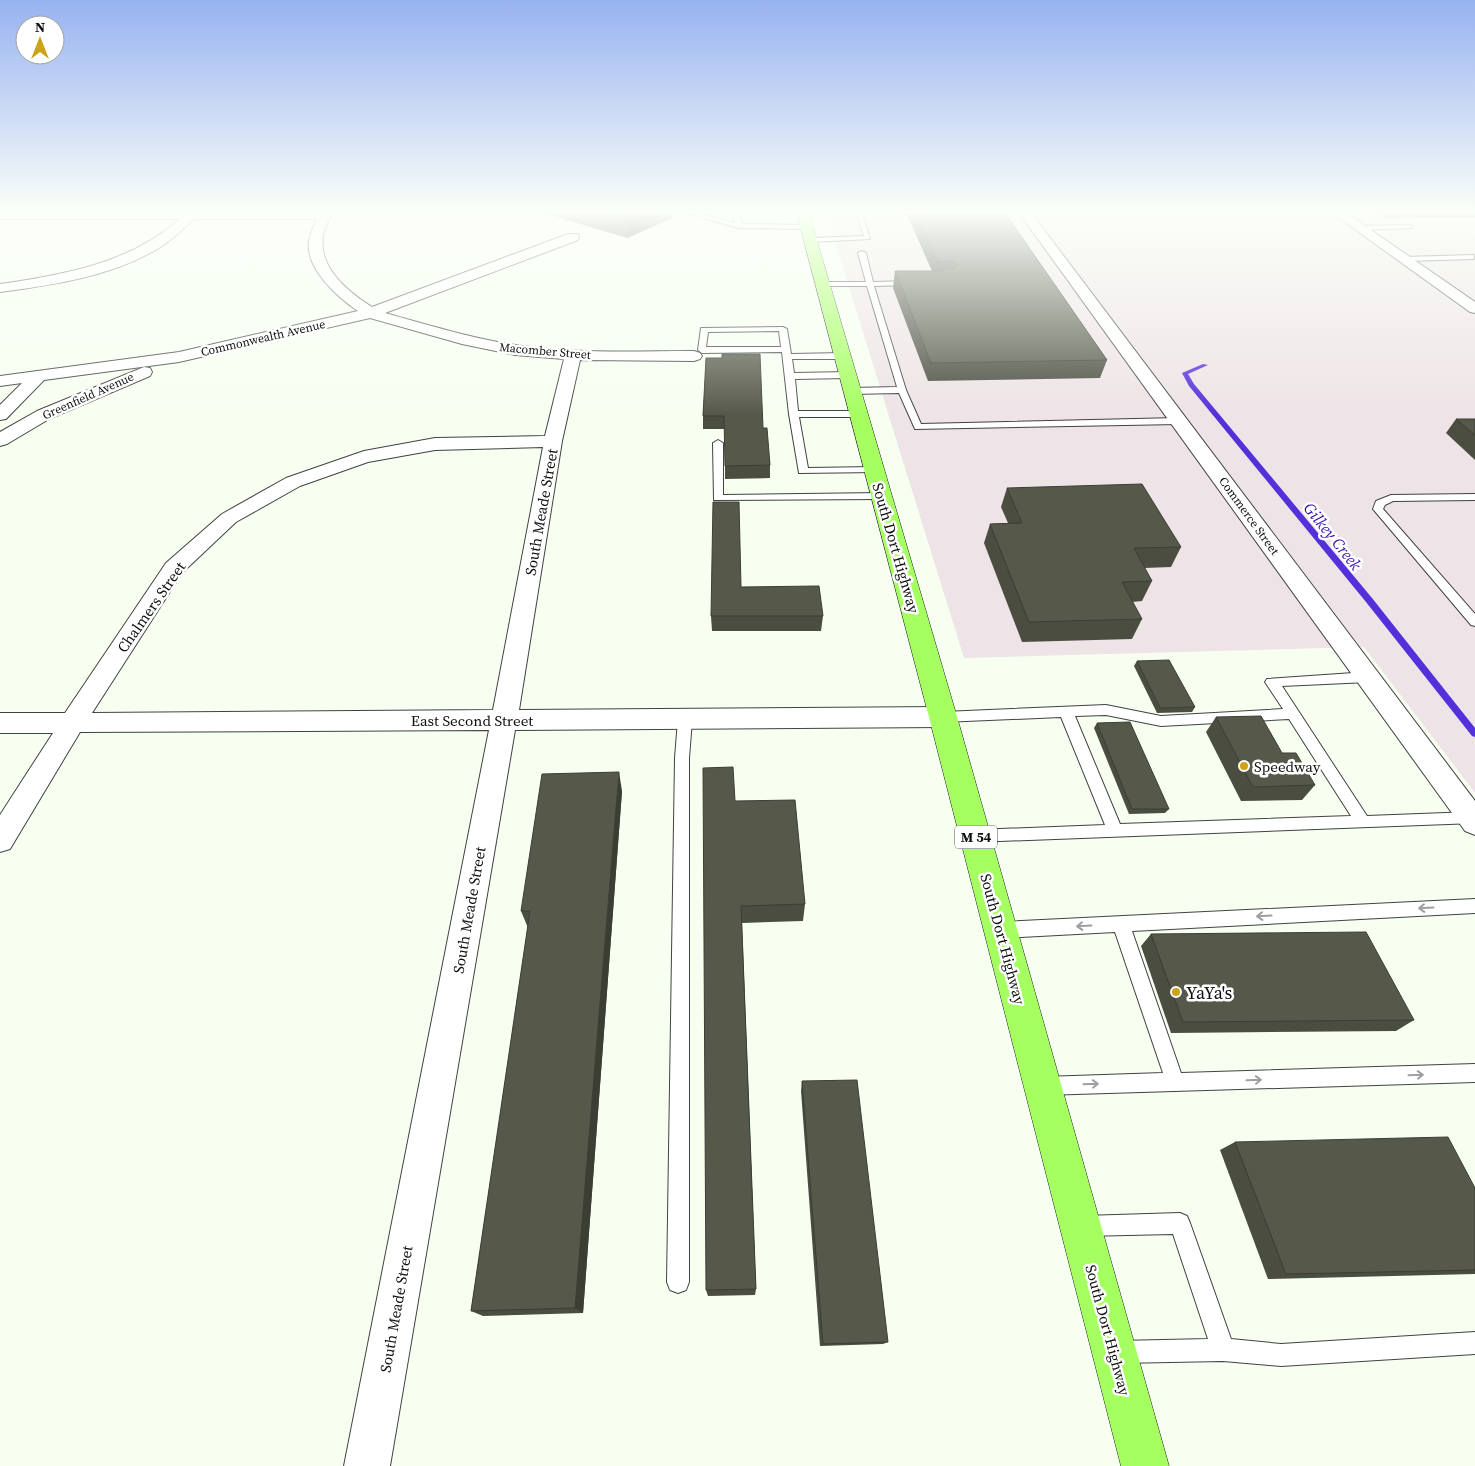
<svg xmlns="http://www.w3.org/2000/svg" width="1475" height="1466" font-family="'Source Serif 4',serif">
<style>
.industrial{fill:#eee3e6}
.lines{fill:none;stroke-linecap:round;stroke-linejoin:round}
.stream{fill:#5430da;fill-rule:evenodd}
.service-casing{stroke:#424242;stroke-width:2}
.minor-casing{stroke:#424242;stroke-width:2}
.primary-casing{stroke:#202020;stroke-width:1}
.service{fill:#fff;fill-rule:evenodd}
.minor{fill:#fff;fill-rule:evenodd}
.primary{fill:#a5ff61;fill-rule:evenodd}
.wall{fill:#4a4d40}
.shaded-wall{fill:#3c3e34}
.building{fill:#56594a;stroke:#3c3e34}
.oneway{stroke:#9f9f9f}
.poi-dot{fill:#cea318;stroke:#fff;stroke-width:2}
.labels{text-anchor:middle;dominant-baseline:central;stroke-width:5;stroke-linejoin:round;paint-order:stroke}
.far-street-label{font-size:12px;fill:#0f0f0f;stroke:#fff}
.shield{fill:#fff;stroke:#575757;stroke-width:1}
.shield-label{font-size:14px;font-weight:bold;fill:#0f0f0f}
.street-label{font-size:15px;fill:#0f0f0f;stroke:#fff}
.poi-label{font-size:15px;fill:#0f0f0f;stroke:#fff;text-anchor:start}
.water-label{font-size:16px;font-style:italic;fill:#340bae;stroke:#fff}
.near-poi-label{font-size:18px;fill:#0f0f0f;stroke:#fff;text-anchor:start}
</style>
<rect width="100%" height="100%" fill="#f7fff1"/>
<path class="industrial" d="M 825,210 L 1475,210 L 1475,793 L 1364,647 L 964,658 Z"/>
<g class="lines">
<path class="stream" d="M 1203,364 L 1208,365 L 1188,374 L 1194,384 L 1372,598 L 1475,728 L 1475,737 L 1472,736 L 1366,602 L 1189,386 L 1182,373 Z"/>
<g class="service-casing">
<g id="service">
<path d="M 677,210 L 686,210 L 735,223 L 733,210 L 739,210 L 742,224 L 807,225 L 810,227 L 807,229 L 738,228 Z"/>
<path d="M 855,210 L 861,210 L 870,239 L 811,242 L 808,240 L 811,238 L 864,236 Z"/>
<path d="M 1410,225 L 1412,226 L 1412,228 L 1360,230 L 1357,228 L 1360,226 Z"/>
<path d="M 862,251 L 866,253 L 873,282 L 911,281 L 915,283 L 911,285 L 874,286 L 906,390 L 921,424 L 1179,418 L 1184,421 L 1179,424 L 915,429 L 899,393 L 852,394 L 848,391 L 852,388 L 897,387 L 867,286 L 823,286 L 819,284 L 823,282 L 866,282 L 858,253 Z"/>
<path d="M 1474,255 L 1474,259 L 1404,261 L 1400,259 L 1404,257 Z"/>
<path d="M 783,327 L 787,329 L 791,354 L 843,353 L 847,356 L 843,359 L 792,359 L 794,373 L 848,372 L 852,375 L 848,378 L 795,379 L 798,411 L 859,411 L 864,414 L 859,417 L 799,417 L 808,468 L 874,467 L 879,470 L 878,472 L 799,473 L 789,414 L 782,352 L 702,353 L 698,350 L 701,328 ZM 779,331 L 781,347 L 706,347 L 708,332 Z"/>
<path d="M 718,440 L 723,443 L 723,495 L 882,493 L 887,496 L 882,499 L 714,500 L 713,443 Z"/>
<path d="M 1475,494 L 1475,500 L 1393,501 L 1385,505 L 1383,509 L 1475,614 L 1475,626 L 1471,625 L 1373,509 L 1376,501 L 1391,495 Z"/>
<path d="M 1368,672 L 1373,674 L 1374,677 L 1373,680 L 1368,682 L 1282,686 L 1367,816 L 1472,812 L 1475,813 L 1475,823 L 975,842 L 970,841 L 967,836 L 970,831 L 975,830 L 1105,825 L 1061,717 L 943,722 L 938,721 L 936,717 L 938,713 L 943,712 L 1106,705 L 1161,716 L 1283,709 L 1265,682 L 1267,679 ZM 1106,715 L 1161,726 L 1289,719 L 1351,816 L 1120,824 L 1075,716 Z"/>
<path d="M 685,715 L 690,716 L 692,720 L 689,758 L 689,1282 L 686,1290 L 678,1293 L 670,1290 L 667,1282 L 675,758 L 678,720 L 680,716 Z"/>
<path d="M 1475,899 L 1475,913 L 1132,931 L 1181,1073 L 1475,1064 L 1475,1082 L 1043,1095 L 1036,1093 L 1034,1086 L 1036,1079 L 1043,1077 L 1163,1073 L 1115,932 L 1001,938 L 995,935 L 993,930 L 995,925 L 1001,922 Z"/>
<path d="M 1180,1213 L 1187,1216 L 1190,1223 L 1231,1339 L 1281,1344 L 1475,1332 L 1475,1354 L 1281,1366 L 1223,1361 L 1118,1363 L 1110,1360 L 1107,1352 L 1110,1344 L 1118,1341 L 1208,1339 L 1173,1234 L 1083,1236 L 1076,1233 L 1073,1226 L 1076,1219 L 1083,1216 Z"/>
</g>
</g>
<g class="minor-casing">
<g id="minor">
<path d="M 322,210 L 335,210 C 304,252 336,284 372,307 L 568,234 L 578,234 L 579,237 L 578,240 L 385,313 C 428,325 471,338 515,345 C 573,354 635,351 694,351 L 700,353 L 702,356 L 700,359 L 694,361 L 580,360 L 562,441 L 519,710 L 943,707 L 952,710 L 956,717 L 952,724 L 943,727 L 515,730 L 390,1466 L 344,1466 L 489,730 L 80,732 L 10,849 L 0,852 L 0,815 L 53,733 L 0,733 L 0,713 L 65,713 L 166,563 L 222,514 L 286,478 L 364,451 L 435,438 L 545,436 L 564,359 L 515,355 L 462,344 L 370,318 L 179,362 L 44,380 L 6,419 L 0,420 L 0,405 L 22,383 L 0,386 L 0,376 L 179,352 L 358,311 C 337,297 305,268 309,241 C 310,234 314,226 317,219 L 194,219 C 184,228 174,238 162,246 C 115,276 54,285 0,292 L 0,284 C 63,275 131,263 180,219 L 0,219 L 0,211 L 321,211 ZM 543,447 L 493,710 L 92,713 L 182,573 L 236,522 L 300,486 L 368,462 L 435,450 Z"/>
<path d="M 1017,210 L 1029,210 L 1475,801 L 1475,835 L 1465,831 Z"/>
<path d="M 1328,210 L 1342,210 L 1475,302 L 1475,313 L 1470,312 Z"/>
<path d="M 144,367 L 150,368 L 152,372 L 150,376 L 49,419 L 7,444 L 0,446 L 0,432 L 37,411 Z"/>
</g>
</g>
<g class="primary-casing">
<path id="primary" d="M 796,210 L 808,210 L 957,717 L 1169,1466 L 1121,1466 L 929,717 Z"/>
</g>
<use href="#service" class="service"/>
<use href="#minor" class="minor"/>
<use href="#primary" class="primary"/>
</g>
<g class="wall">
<path d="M 534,210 L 671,210 L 672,218 L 627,238 Z"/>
<path d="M 905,210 L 1003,210 L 1107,360 L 1100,378 L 928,381 L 893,288 L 895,271 L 932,271 Z"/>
<path d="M 1361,210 L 1475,210 L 1475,217 L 1385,218 L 1378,213 L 1366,213 Z"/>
<path d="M 706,358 L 763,428 L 770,465 L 770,478 L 725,479 L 725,429 L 703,429 L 703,416 Z"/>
<path d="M 1456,419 L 1475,419 L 1475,460 L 1446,433 Z"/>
<path d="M 1007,488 L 1181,547 L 1171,567 L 1144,568 L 1152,581 L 1142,601 L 1132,602 L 1142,619 L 1132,639 L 1022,642 L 984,543 L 990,524 L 1008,523 L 1001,507 Z"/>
<path d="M 711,616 L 823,616 L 821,631 L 712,631 Z"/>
<path d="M 1137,661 L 1195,707 L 1192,712 L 1157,713 L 1134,666 Z"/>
<path d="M 1216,717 L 1282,753 L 1315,785 L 1302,800 L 1241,801 L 1206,732 Z"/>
<path d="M 1097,723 L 1169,809 L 1165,813 L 1129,814 L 1094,728 Z"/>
<path d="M 622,791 L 583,1313 L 483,1316 L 471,1311 L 528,928 L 521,911 Z"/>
<path d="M 735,801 L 805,904 L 803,921 L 742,923 L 756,1289 L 755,1295 L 708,1296 L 706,1290 Z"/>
<path d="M 1151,934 L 1414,1020 L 1396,1031 L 1171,1033 L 1141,946 Z"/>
<path d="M 802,1081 L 888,1342 L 883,1344 L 820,1346 L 801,1091 Z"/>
<path d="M 1235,1142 L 1475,1188 L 1475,1274 L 1268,1279 L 1220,1150 Z"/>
</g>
<g class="shaded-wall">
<path d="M 654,210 L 671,210 L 672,218 L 627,238 L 626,222 Z"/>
<path d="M 619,772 L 622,791 L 583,1313 L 575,1308 Z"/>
</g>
<g class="building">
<path d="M 584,210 L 654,210 L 626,222 Z"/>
<path d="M 914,210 L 1003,210 L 1107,360 L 931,363 L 895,271 L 943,271 L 942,269 L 953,269 L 958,264 L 952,261 L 938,262 Z"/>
<path d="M 722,354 L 760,354 L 763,428 L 767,428 L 770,465 L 725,466 L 724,416 L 703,416 L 706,358 L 722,358 Z"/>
<path d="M 1456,419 L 1475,419 L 1475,435 Z"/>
<path d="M 1142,484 L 1181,547 L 1134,548 L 1152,581 L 1122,582 L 1142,619 L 1029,622 L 990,524 L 1022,523 L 1007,488 Z"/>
<path d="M 713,502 L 739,502 L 741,587 L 819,586 L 823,616 L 711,616 Z"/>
<path d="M 1169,660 L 1195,707 L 1160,708 L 1137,661 Z"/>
<path d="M 1261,716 L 1282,753 L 1296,753 L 1315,785 L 1253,787 L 1216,717 Z"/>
<path d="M 1130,722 L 1169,809 L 1132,809 L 1097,723 Z"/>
<path d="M 733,767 L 735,801 L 795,800 L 805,904 L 741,906 L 756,1289 L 706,1290 L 703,768 Z"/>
<path d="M 619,772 L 575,1308 L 471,1311 L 530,911 L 521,911 L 542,774 Z"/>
<path d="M 1366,932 L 1414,1020 L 1183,1022 L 1151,934 Z"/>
<path d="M 857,1080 L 888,1342 L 823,1344 L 802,1081 Z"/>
<path d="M 1448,1137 L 1475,1188 L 1475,1270 L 1286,1274 L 1235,1142 Z"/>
</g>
<defs><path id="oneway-shaft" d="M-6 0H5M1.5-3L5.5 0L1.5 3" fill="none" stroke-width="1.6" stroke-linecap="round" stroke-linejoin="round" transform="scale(1.25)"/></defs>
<g class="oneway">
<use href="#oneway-shaft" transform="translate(1426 908) rotate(177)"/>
<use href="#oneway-shaft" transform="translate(1264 916) rotate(177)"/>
<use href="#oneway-shaft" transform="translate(1084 926) rotate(177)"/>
<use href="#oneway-shaft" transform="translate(1416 1075) rotate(-2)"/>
<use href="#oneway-shaft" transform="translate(1254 1080) rotate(-2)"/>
<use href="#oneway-shaft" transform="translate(1091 1084) rotate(-2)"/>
</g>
<linearGradient id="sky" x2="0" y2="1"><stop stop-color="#97b2f0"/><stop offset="0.51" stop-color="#fbfff9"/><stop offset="1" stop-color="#fbfff9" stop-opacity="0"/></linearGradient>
<rect width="1475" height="415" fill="url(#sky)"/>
<g class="poi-dot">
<circle cx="1244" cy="766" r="5"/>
<circle cx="1176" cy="992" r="5"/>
</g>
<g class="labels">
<g class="far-street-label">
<text transform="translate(263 338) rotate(-13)">Commonwealth Avenue</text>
<text transform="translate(545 351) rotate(5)">Macomber Street</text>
<text transform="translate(88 396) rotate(-24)">Greenfield Avenue</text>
<text transform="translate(1249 516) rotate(54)">Commerce Street</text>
</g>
<rect class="shield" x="955" y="825.5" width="42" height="23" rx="4"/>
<g class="shield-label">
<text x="976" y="837">M 54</text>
</g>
<g class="street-label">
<text transform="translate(541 512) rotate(-80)">South Meade Street</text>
<text transform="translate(896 548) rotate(74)">South Dort Highway</text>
<text transform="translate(151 607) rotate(-55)">Chalmers Street</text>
<text x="472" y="720">East Second Street</text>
<text transform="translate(469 910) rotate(-80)">South Meade Street</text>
<text transform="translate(1003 939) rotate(75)">South Dort Highway</text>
<text transform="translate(396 1309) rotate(-80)">South Meade Street</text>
<text transform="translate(1108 1330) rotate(75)">South Dort Highway</text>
</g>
<g class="poi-label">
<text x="1254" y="766">Speedway</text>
</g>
<g class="water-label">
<text transform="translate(1333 536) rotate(51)">Gilkey Creek</text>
</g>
<g class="near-poi-label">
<text x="1186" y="992">YaYa's</text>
</g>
</g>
<g transform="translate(40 40)"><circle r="24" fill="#ffffff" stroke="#9f9f9f"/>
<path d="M0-4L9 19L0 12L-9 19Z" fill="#cea318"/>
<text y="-8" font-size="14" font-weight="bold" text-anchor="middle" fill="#0f0f0f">N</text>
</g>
</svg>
